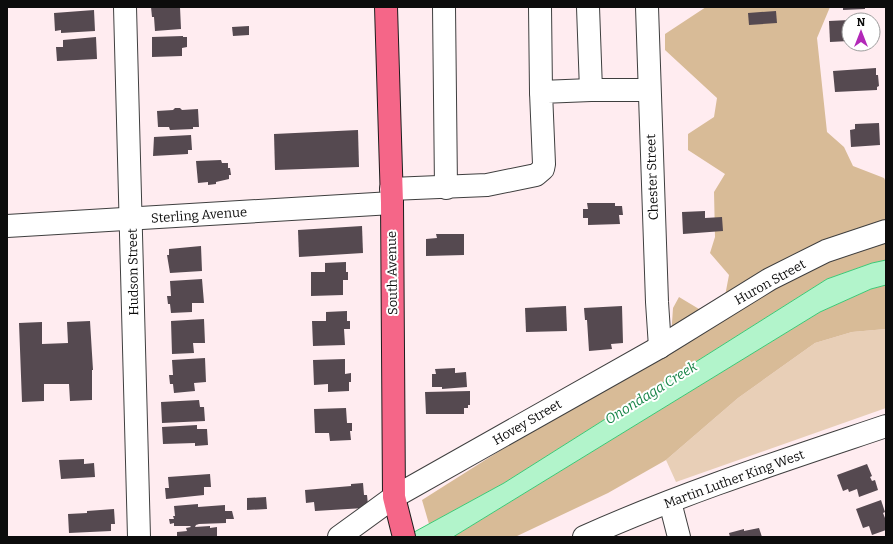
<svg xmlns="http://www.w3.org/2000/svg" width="893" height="544" viewBox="0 0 893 544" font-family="Bitter,serif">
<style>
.green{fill:#e8cfb7}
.forest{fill:#d8bb97}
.water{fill:#b2f4cb;stroke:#3bc975}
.building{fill:#554950}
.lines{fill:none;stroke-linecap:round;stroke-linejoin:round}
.minor-casing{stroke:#3f3f3f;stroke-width:24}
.major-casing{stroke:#1d1d1d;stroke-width:24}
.minor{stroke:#fff;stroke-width:22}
.major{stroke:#f56688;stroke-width:22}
.labels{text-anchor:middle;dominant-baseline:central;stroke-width:4;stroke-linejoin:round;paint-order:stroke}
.street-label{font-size:13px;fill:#0c0c0c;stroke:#fff}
.water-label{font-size:14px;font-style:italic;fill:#188548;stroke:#fff}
</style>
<rect width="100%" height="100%" fill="#ffecf0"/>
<polygon class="green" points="886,329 886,408 676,482 666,460 738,398 815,343 852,332"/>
<g class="forest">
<polygon points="706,7 830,7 817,38 827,132 844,147 853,166 884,178 886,182 886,260 872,263 827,279 504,483 429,524 422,500 501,450 670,353 673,308 679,297 699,309 725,296 729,275 710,253 715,237 714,192 725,174 688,150 688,134 714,117 717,98 665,50 665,34"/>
<polygon points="886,285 886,329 852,332 815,343 738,398 666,460 608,493 515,537 453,537 820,312 871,289"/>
</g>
<polygon class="water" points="886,260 886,285 871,289 820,312 453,537 405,537 504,483 827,279 872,263"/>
<g class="building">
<polygon points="151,7 180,7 181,29 155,31 154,17 152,17"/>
<polygon points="843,7 865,7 865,9 843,10"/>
<polygon points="94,10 95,31 61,33 61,30 55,31 54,13"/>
<polygon points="776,11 777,23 749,25 748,13"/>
<polygon points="849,20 849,41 830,42 829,21"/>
<polygon points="873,20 874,20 875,40 873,40"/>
<polygon points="249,26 249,35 233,36 232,27"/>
<polygon points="183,36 183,37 187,37 187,47 182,48 182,56 152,57 152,37"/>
<polygon points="96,37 97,59 57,61 56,47 63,47 63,40"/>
<polygon points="876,68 876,75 878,75 879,86 877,87 877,90 835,92 833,71"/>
<polygon points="175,108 180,108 182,110 198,109 199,127 193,127 193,129 170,130 169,127 158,127 157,111 173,110"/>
<polygon points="879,123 880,145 851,147 850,130 855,129 855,124"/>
<polygon points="358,130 359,167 275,170 274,134"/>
<polygon points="191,135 192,150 188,150 188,154 153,156 154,137"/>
<polygon points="221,160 222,163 228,163 228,168 230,168 231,175 229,175 229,179 216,182 216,184 208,185 208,182 198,183 196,161"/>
<polygon points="587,203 615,203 615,206 622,206 623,215 619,215 620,224 588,225 588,218 583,218 583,209 588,209"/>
<polygon points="705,211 705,218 722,217 723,231 683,234 682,212"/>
<polygon points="362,226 363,253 299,257 298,230"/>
<polygon points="436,234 464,234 464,255 426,256 426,239 437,238"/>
<polygon points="201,246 202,271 170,273 167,255 169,255 169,249"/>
<polygon points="346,262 346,272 348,272 348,280 343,280 343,295 311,296 311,272 325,272 325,263"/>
<polygon points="202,279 204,303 192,303 192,312 171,313 170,304 168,304 167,296 171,296 170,281"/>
<polygon points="566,306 567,331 526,332 525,308"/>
<polygon points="622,306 623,343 611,344 612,349 589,351 587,320 585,320 584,308"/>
<polygon points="347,311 347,321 350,321 350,329 344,329 345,345 313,346 312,321 326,321 326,312"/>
<polygon points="204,319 205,343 193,343 194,353 172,354 171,321"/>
<polygon points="90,321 93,370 92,370 92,400 70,401 69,384 44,384 44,401 22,402 19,323 42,322 42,344 68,343 67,322"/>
<polygon points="205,358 206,382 194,383 195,391 174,393 173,384 170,384 169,375 173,375 172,360"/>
<polygon points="345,359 345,374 351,373 351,382 349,382 349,391 328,392 328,384 314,385 313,360"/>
<polygon points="455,368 455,373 466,372 467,387 442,389 442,387 432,387 432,374 436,374 435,369"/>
<polygon points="470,391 470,405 468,405 468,408 464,408 464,414 426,414 425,392"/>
<polygon points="199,400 200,407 204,407 205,421 162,423 161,402"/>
<polygon points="346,408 347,423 352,423 352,431 350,431 351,440 330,441 329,433 315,433 314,409"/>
<polygon points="197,425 197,429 207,429 208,445 195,446 195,443 163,444 162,427"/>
<polygon points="84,459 84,464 94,463 95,477 61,479 59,460"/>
<polygon points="867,464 872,476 870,477 872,481 875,480 878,490 859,497 857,489 849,492 848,489 843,491 837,475"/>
<polygon points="210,474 211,487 204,487 204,495 166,499 165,488 169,488 168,477"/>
<polygon points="363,483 364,495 367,495 368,505 364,508 315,511 314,502 306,503 305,490 351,486 351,484"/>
<polygon points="266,497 267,509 247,510 247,498"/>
<polygon points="881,500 885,512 883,513 885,518 886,518 886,530 872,535 869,526 863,528 856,509"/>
<polygon points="198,504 198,507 225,505 225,511 232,511 234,519 226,519 226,523 199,524 196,525 195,527 210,526 210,528 217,527 217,537 177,537 177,532 187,531 186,528 191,527 190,526 174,526 174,523 170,524 169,519 174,519 173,516 175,516 174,506"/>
<polygon points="114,509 115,524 111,524 111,531 69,533 68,514 87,513 87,511"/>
<polygon points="759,528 762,537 730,537 729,533 744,529 744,531"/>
</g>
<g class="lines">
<g class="minor-casing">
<g id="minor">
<polyline points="125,7 139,537"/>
<polyline points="444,7 446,188"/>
<polyline points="540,7 541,92"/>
<polyline points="588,7 591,90 649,90"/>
<polyline points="647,7 657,302 660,347"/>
<polyline points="391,189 487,185 536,175 543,169 544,164 541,92 591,90"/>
<polyline points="7,226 392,203"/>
<polyline points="670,502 679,537"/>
<polyline points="339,537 394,497 660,347 770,279 826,251 886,231"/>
<path d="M 584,537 C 682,493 785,460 886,426"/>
</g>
</g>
<g class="major-casing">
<polyline id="major" points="386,7 392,203 394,497 404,537"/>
</g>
<use href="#minor" class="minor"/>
<use href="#major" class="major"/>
</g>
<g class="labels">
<g class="street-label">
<text transform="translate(652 177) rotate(-92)">Chester Street</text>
<text transform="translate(199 215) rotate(-4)">Sterling Avenue</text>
<text transform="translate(133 272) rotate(-91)">Hudson Street</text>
<text transform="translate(392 273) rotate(-91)">South Avenue</text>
<text transform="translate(770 282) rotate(-29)">Huron Street</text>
<text transform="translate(527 422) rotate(-30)">Hovey Street</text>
<text transform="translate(734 479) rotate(-20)">Martin Luther King West</text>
</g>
<g class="water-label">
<text transform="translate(651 393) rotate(-32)">Onondaga Creek</text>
</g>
</g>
<rect width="893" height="544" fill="none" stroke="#0c0c0c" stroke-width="16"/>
<g transform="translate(861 32)"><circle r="19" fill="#ffffff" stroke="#9e9e9e"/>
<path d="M0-3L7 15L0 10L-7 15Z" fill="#b228b8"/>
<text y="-6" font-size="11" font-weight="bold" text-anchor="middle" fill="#0c0c0c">N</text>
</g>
</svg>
